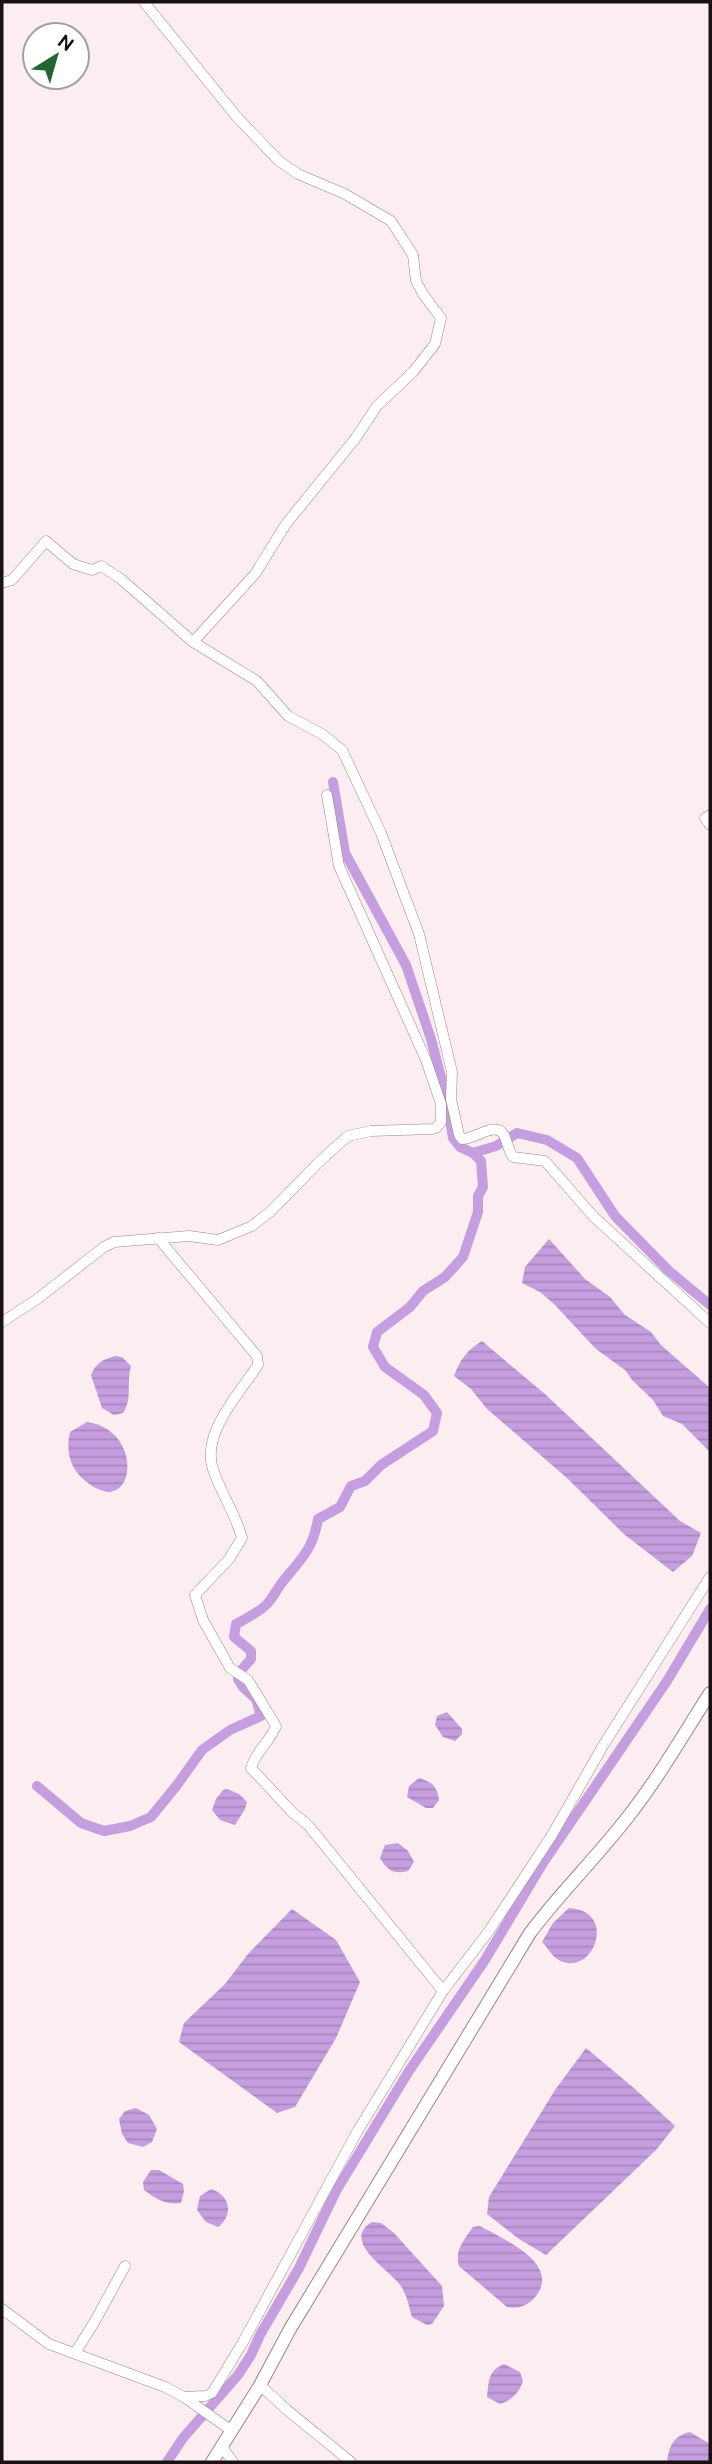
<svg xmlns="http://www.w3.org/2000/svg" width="712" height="2464" viewBox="0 0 712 2464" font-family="Ubuntu,sans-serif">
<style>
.water{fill:url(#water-rules)}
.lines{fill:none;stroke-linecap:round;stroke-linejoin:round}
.canal{stroke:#c49ede;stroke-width:10}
.minor-casing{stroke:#9b868a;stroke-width:11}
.tertiary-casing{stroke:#9b868a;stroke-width:14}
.minor{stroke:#fff;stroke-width:10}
.tertiary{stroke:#fff;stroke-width:12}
</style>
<defs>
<pattern id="water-rules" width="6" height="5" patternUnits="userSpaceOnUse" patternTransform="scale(1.75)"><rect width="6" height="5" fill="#c49ede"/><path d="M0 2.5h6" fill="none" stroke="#a887bd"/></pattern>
</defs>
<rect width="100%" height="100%" fill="#fceef0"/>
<g class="water">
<polygon points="549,1239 585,1279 610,1297 625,1315 651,1332 661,1345 710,1388 710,1452 682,1424 663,1416 653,1400 633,1381 625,1370 596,1349 554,1304 540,1292 522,1283 525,1267"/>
<path d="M 482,1341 L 546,1395 L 680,1521 L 701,1533 L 692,1556 L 673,1572 L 625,1535 L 567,1478 L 487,1409 L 471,1389 L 454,1376 C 460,1360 467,1350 482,1341 Z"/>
<path d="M 115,1356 L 122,1357 L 131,1366 C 126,1383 133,1398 123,1413 L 114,1415 L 102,1408 L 91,1375 C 96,1363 102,1360 115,1356 Z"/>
<path d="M 87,1422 C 148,1430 135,1528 81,1477 C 69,1465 66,1449 70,1432 Z"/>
<polygon points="447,1712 462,1729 462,1734 455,1741 443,1737 435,1725 437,1716"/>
<path d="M 419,1778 C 432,1782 437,1786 439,1800 L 433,1808 L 426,1808 L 407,1797 L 409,1786 Z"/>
<polygon points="227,1789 239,1794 247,1802 245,1809 235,1825 220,1820 212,1810 216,1799 223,1790"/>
<path d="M 398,1843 L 408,1851 L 414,1862 L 408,1871 C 394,1875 387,1870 380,1858 L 385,1845 Z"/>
<path d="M 569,1908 C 620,1911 592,1981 557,1959 C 552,1956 547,1947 542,1942 L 553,1923 Z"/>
<polygon points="292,1909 336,1940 360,1982 336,2038 295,2107 277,2113 179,2042 184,2023 225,1984 248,1954"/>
<polygon points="586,2048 635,2089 675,2126 656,2150 546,2255 519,2239 487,2214 489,2197 555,2090"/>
<polygon points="136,2108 149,2115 157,2129 152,2142 143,2147 128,2143 122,2134 119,2119 125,2111"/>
<path d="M 151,2170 L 159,2170 L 183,2184 L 184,2191 L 181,2203 C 166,2205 156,2199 144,2190 L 143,2182 Z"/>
<path d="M 211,2189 C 230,2195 234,2215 218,2227 L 206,2222 L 197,2210 L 200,2196 Z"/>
<path d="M 372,2222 L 381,2223 L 394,2233 L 442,2286 L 444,2306 L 432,2324 L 427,2325 L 412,2317 C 409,2307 407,2295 401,2286 C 389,2269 340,2241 372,2222 Z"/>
<path d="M 480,2226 C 503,2239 561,2263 536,2296 C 528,2306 519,2309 507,2307 L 459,2266 C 454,2250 465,2239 473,2227 Z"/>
<path d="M 504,2364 L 520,2372 L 523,2381 C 519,2393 512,2400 500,2404 L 487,2397 C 489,2380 488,2371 504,2364 Z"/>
<path d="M 690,2432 L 710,2444 L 710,2462 L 667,2462 C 669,2445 674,2436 690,2432 Z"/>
</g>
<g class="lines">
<g class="canal">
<polyline points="473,1153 496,1146 517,1133 547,1140 577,1158 615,1216 669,1271 710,1305"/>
<path d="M 238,1674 L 251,1659 L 251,1651 L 234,1637 L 236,1624 C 247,1618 260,1612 268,1603 C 274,1596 278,1587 284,1580 C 302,1558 313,1549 318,1519 L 340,1507 L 351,1486 L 365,1481 L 381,1465 L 433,1431 L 437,1413 L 424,1395 L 385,1367 L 373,1347 L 377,1332 L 410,1307 L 423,1291 L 445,1277 L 463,1257 L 478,1212 L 478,1196 L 483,1187 L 481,1161 L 473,1153 L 460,1147 L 453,1138 L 446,1097 L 431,1039 L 406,965 L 345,853 L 333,782"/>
<polyline points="37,1786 81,1823 104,1831 130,1826 151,1817 177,1785 202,1750 230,1730 261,1716 256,1699 243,1687 238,1679"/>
<polyline points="167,2462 183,2438 238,2375 251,2355 260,2335 299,2268 336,2191 409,2071 485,1960 543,1863 667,1681 710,1609"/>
</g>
<g class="minor-casing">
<g id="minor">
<polyline points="144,2 236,116 279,161 298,174 345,194 391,221 413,255 416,281 423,294 441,318 435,344 413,372 377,406 355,439 286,524 255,574 193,642"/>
<path d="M 2,583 L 12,580 L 46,541 L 73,564 L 92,570 L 101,566 L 121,579 L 193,642 L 257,681 L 288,716 L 322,734 L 342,750 L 381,833 L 419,934 L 452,1072 L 451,1099 L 459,1135 L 462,1139 C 474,1140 496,1120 504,1135 C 508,1143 508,1150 513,1157 L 545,1161 L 593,1216 L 710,1323"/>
<polyline points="710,815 705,818 710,825"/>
<path d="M 158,1238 L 257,1356 L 258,1365 C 239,1394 199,1435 214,1472 C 222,1495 236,1515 242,1538 L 229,1559 L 195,1595 L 203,1620 L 230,1668 L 248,1680 L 276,1726 C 270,1742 255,1752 251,1768 L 293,1813 L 308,1825 L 443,1991"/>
<polyline points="2,1322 36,1300 104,1247 114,1242 189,1236 218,1240 252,1226 271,1211 321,1160 348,1136 371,1131 432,1129 436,1128 441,1122 441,1104 426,1060 339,866 327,795"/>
<polyline points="2,2309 49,2344 165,2387 184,2397 232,2431"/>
<polyline points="75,2353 95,2321 125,2266"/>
<polyline points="260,2385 286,2409 351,2462"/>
<polyline points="184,2397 205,2396 212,2393 243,2342 357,2132 443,1991 489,1931 552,1835 604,1744 710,1577"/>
<polyline points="222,2447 233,2462"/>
</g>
</g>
<g class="tertiary-casing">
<path id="tertiary" d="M 212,2462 L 259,2387 L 290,2329 L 530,1933 C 560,1893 596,1858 627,1818 C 658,1779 683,1735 710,1693"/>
</g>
<use href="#minor" class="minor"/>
<use href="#tertiary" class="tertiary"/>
</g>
<rect width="712" height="2464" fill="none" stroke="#181012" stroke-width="7"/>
<g transform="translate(56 56) rotate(37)"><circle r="33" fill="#ffffff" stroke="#a39fa0" stroke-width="2"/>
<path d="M0-5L12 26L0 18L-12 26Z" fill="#226732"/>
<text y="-10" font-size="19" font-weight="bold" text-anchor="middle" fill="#181012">N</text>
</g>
</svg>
